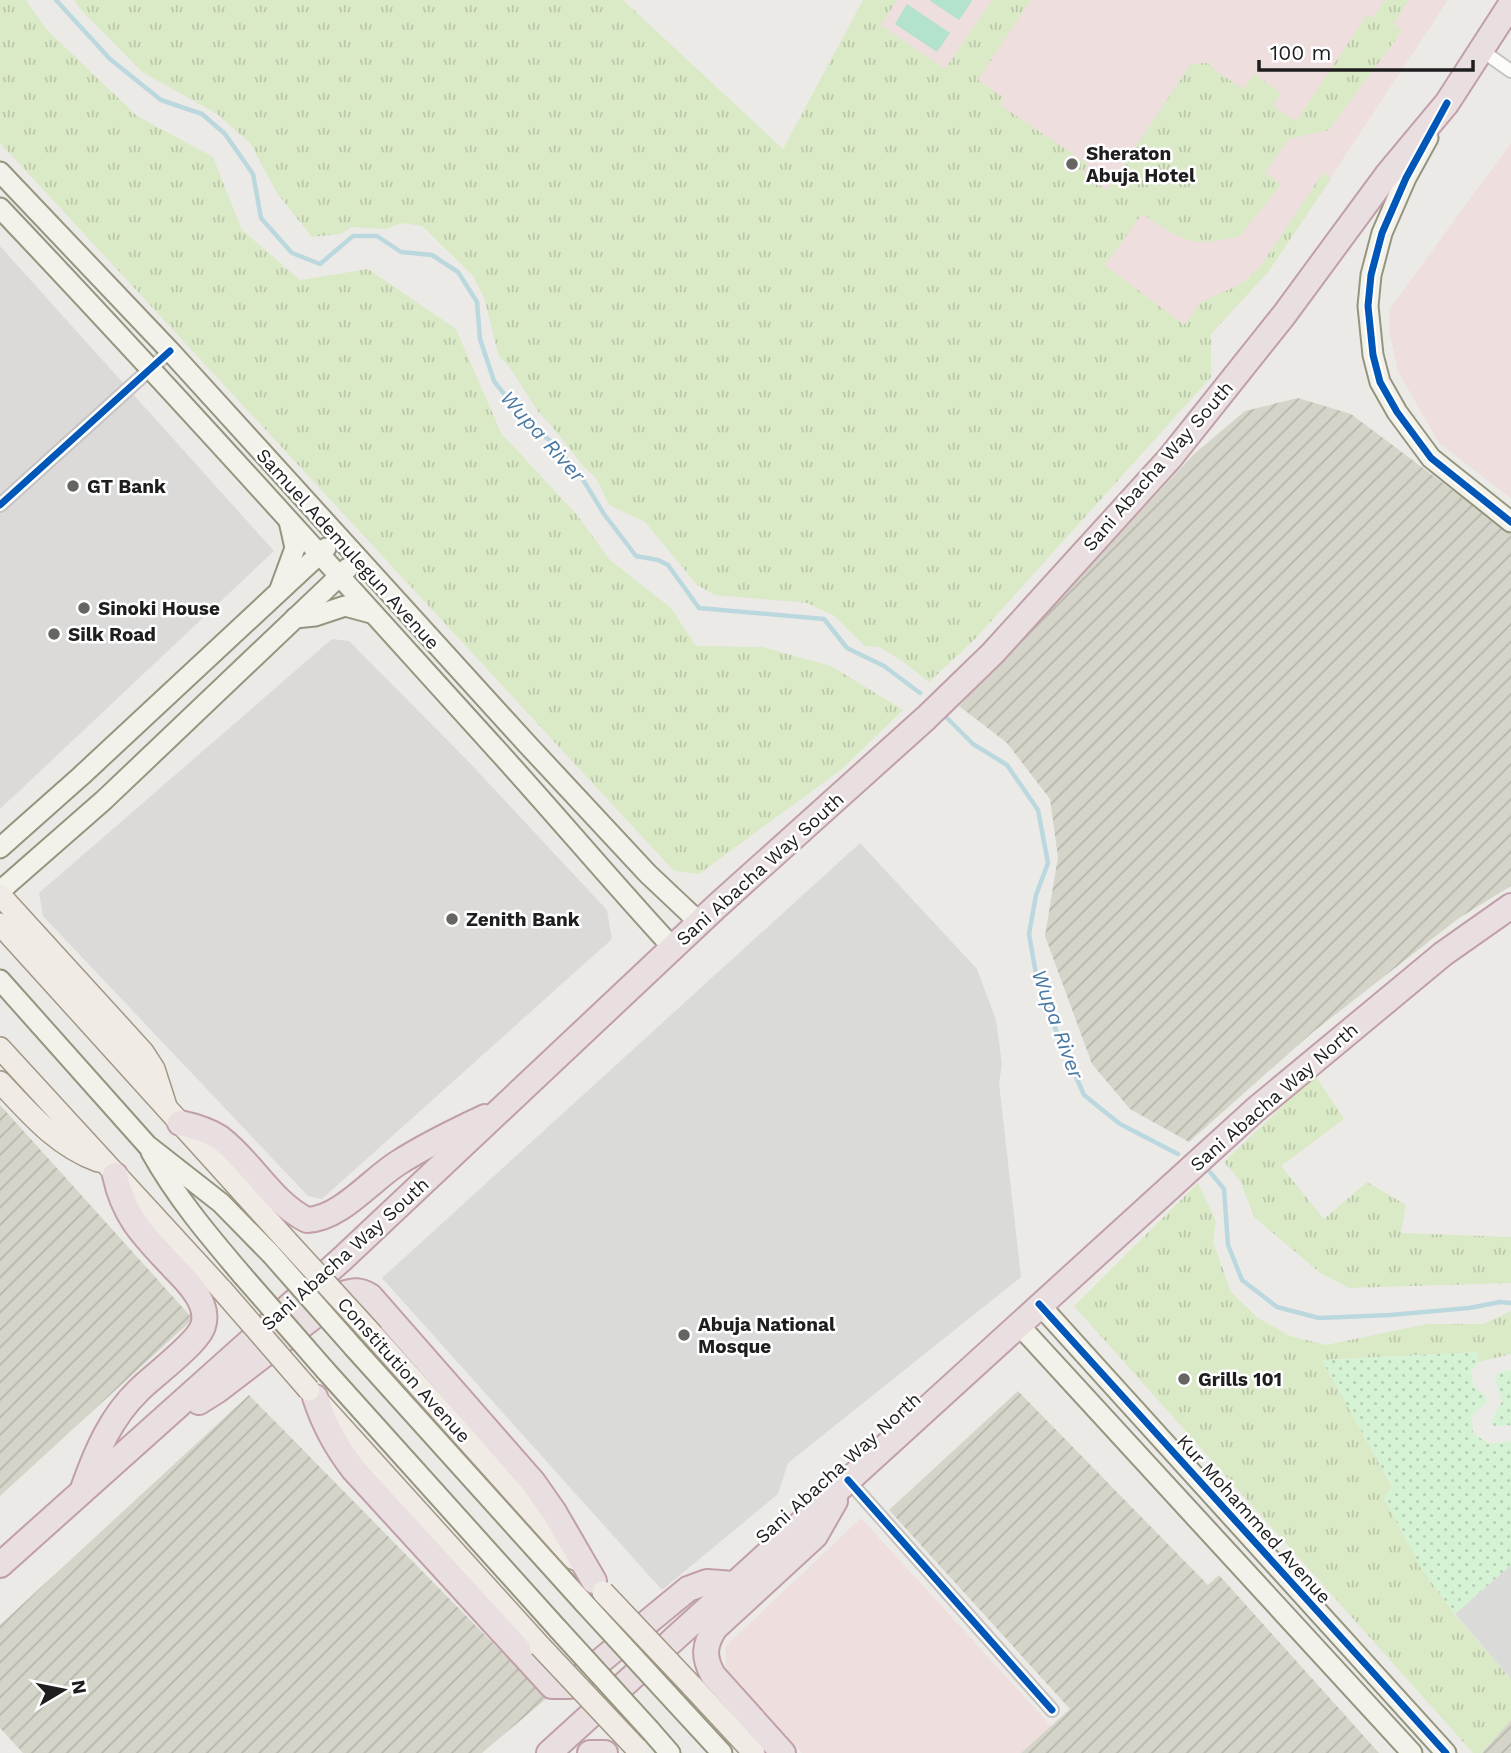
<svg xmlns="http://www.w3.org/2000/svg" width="1511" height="1753" viewBox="0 0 1511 1753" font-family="'Work Sans',sans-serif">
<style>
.residential{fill:#dbdad8}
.commercial{fill:#eededd}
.religious{fill:#dadad8}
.construction{fill:url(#construction-furrows)}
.grass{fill:url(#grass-tufts)}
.park{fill:url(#park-dots)}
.pitch{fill:#b3e2cd}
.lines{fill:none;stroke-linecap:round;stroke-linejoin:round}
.stream{stroke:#bbd8df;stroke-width:4.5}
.street-casing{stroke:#c5c4c3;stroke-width:16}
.secondary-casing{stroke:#95957f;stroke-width:23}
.primary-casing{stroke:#a29784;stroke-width:24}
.highway-casing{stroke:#c19fa9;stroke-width:28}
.street{stroke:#fcfcfb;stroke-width:12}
.secondary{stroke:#f3f2ea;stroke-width:19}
.primary{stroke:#f0ebe5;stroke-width:21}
.highway{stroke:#e9dfe0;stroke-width:24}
.secondary-bridge-casing{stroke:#95957f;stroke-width:23;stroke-linecap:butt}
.primary-bridge-casing{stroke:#a29784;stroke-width:24;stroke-linecap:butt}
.secondary-bridge{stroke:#f3f2ea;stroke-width:19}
.primary-bridge{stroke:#f0ebe5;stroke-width:21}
.cycleway-casing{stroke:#fff;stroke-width:11}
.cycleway{stroke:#0057b8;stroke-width:7}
.poi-dot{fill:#666564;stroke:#fff;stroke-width:2.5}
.labels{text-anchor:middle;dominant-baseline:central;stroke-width:5;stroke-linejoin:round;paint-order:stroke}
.poi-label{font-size:19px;font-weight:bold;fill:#1e1e1e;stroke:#fff;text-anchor:start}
.street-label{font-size:19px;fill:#1e1e1e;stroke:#fff}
.water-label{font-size:21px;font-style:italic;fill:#4a7aa3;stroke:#fff}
</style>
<defs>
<pattern id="construction-furrows" width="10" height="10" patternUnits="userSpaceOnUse" patternTransform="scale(1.75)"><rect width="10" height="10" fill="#d5d4c9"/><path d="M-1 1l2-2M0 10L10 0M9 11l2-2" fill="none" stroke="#b6b6ac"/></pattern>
<pattern id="grass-tufts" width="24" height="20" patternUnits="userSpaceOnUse" patternTransform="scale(1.75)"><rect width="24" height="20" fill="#dae9c6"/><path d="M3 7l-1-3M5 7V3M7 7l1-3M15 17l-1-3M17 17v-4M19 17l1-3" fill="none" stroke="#bbc7aa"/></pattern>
<pattern id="park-dots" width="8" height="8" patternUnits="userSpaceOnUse" patternTransform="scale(1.75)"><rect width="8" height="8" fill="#d5f2d4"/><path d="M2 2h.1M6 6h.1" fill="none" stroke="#b6cfb6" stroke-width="1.8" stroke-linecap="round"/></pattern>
</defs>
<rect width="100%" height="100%" fill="#eceae7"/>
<g class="residential">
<polygon points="0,246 274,551 0,809"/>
<polygon points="332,639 349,641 467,760 607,910 612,939 322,1199 308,1196 43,916 39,893"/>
</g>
<g class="commercial">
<polygon points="863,0 1448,0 1268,272 1211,334 1030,325"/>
<polygon points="1511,143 1511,498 1439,443 1398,371 1389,331 1389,310"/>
<polygon points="861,1518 1051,1726 1021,1753 802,1753 726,1668 726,1646"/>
</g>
<g class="religious">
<polygon points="860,843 977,969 996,1020 1002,1064 999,1083 1021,1277 788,1463 778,1494 662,1590 382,1278"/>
<polygon points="1511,1565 1511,1679 1455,1614"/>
</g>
<g class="construction">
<polygon points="1298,398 1351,414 1511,534 1511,886 1459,918 1313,1032 1189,1142 1130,1109 1092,1064 1045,936 1058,857 1050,799 1007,743 959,706 1194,454 1245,411"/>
<polygon points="0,1105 193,1319 0,1496"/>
<polygon points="1018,1391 1208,1585 1219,1575 1379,1753 1021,1753 1070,1709 889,1510"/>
<polygon points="249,1395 547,1698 482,1753 23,1753 0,1728 0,1625"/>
<polygon points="1511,1720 1511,1753 1482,1753"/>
</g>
<g class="grass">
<polygon points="0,0 26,0 47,30 137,116 213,157 242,230 300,280 368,269 456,329 501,433 577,515 610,560 671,608 696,646 762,647 831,666 903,710 842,769 699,874 674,871 0,143"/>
<path d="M 74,0 L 623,0 L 783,149 L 863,0 L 897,0 L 881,25 L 945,69 L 992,0 L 1031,0 L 978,80 L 1004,98 L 1000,105 L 1088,164 L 1083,174 L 1107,190 L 1191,64 L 1208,63 L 1219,73 L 1243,89 L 1254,74 L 1281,93 L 1273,106 L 1296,121 L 1367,15 L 1373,18 L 1385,0 L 1409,0 L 1394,24 L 1402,31 L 1329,130 L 1289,139 L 1265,172 L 1281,185 L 1240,236 C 1191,249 1182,240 1142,214 L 1105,265 L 1184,325 L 1201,302 L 1243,283 L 1262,264 L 1323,173 L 1331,179 L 1268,272 L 1211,334 L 1211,377 L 976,638 L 929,682 L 901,660 L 879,647 L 865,646 L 833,615 L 807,603 L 715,595 L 697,585 L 645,522 L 609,505 L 596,478 L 583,466 L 551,425 L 539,413 L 508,365 L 499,357 L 484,297 L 473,276 L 422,226 L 402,223 L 387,229 L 351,227 L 341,234 L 312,237 L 277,193 L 250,143 L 217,114 L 142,72 L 81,10 Z"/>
<polygon points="1315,1075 1344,1119 1281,1166 1324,1219 1367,1182 1406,1205 1401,1233 1511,1237 1511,1283 1349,1288 1319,1272 1254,1217 1240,1181 1224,1162"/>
<polygon points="1198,1183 1216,1221 1213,1242 1231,1292 1258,1318 1290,1336 1326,1345 1427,1324 1483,1324 1511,1311 1511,1354 1479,1362 1477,1352 1322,1360 1392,1487 1384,1498 1421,1568 1455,1615 1511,1679 1511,1720 1482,1753 1473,1753 1074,1306"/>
</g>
<g class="park">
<polygon points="1477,1352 1479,1362 1471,1371 1474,1388 1485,1394 1487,1401 1472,1417 1473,1433 1489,1444 1511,1441 1511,1565 1455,1614 1421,1568 1384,1498 1392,1487 1322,1360"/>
<polygon points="1511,1370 1511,1425 1494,1426 1491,1422 1502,1401 1496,1383 1497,1373"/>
</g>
<g class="pitch">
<polygon points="929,0 971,0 972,1 959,20"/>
<polygon points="907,4 950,33 937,52 895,24"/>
</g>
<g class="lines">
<g class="stream">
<polyline points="56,0 110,59 161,100 202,114 225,134 253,174 261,218 292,253 320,264 353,236 377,236 401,252 432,255 458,272 477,302 480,339 494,381 525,421 553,443 582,478 604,514 636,556 658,560 668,565 699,608 824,619 847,648 884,666 920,693"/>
<polyline points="946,717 973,744 1007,765 1038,810 1048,863 1036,895 1029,934 1036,974 1057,1033 1084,1095 1120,1124 1178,1154"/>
<polyline points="1210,1172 1224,1189 1228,1245 1242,1280 1277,1307 1319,1318 1390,1315 1469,1308 1500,1302 1511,1303"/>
</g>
<g class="street-casing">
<g id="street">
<polyline points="1481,50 1511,71"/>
<polyline points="0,505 170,351"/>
<polyline points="848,1480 1052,1710"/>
</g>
</g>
<g class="secondary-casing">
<g id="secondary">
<polyline points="1428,138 1406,178 1382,233 1371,275 1368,306 1373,355 1380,382 1397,412 1431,458 1511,522"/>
<polyline points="0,172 170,351 527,744 648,874 700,923"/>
<path d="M 0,208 C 169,386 332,568 497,750 C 556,815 613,883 673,948"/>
<polyline points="280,589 295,548 289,521"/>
<polyline points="295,618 315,616 345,606 371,613"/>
<polyline points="0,848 81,776 326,548"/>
<polyline points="0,891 104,800 348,568"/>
<polyline points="0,980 147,1145 221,1203 271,1254"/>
<path d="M 151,1152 C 176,1197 209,1236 243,1276"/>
<polyline points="1039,1304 1446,1753"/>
<polyline points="1018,1324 1412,1753"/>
<polyline points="354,1348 584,1603"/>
<polyline points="326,1371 558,1629"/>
<polyline points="675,1702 722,1753"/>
<polyline points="650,1730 670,1753"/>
</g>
</g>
<g class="primary-casing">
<g id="primary">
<polyline points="0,895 143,1052 154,1069 165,1103"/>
<polyline points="0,924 287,1241"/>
<polyline points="0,1048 222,1290"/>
<path d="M 0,1082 C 30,1114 57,1146 98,1161"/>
<polyline points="373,1335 574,1559"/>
<polyline points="319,1402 540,1646"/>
<polyline points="691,1685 754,1753"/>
</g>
</g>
<g class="highway-casing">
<g id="highway">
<path d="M 180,1123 C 194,1126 208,1130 220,1138 C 252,1162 271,1202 307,1220 C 340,1219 371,1180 398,1163 C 426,1145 455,1131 485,1117"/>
<path d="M 315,1397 C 324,1425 336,1447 354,1470 L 552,1686 L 570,1686 L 688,1589 L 707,1582 L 734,1584"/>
<path d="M 199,1402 L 218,1390 L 343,1294 C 354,1290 360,1290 370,1296 L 533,1482 L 554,1512 L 594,1581"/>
<path d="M 84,1486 C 97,1450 111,1417 139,1390 C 153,1376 198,1343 203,1326 C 207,1314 202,1302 195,1292 C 189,1283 181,1275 174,1268 C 145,1237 124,1218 115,1175"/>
<polyline points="0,1565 342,1259 717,906 926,718 993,653 1170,458 1284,315 1387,175 1447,103 1511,4"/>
<polyline points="549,1753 1255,1110 1443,954 1511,906"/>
<polyline points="590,1753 605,1753"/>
<path d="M 783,1753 L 713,1675 C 703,1657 704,1645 715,1628 L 815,1536 L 835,1501"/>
</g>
</g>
<use href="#street" class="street"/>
<use href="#secondary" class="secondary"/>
<use href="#primary" class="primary"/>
<use href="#highway" class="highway"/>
<g class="secondary-bridge-casing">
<g id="secondary-bridge">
<polyline points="271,1254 354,1348"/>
<polyline points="243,1276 326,1371"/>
<polyline points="584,1603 675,1702"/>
<polyline points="558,1629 650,1730"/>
</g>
</g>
<g class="primary-bridge-casing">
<g id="primary-bridge">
<polyline points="287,1241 373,1335"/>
<polyline points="222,1290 309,1390"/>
<polyline points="603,1592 691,1685"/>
<polyline points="540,1646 636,1748"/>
</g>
</g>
<use href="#secondary-bridge" class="secondary-bridge"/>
<use href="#primary-bridge" class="primary-bridge"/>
<g class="cycleway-casing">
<g id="cycleway">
<polyline points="1447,103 1406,178 1382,233 1371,275 1368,306 1373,355 1380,382 1397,412 1431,458 1511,522"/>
<polyline points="0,505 170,351"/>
<polyline points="1039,1304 1446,1753"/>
<polyline points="848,1480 1052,1710"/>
</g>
</g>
<use href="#cycleway" class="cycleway"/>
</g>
<g class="poi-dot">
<circle cx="1072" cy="164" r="7"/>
<circle cx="73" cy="486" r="7"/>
<circle cx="84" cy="608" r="7"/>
<circle cx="54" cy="634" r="7"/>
<circle cx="452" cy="919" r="7"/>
<circle cx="684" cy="1335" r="7"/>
<circle cx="1184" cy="1379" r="7"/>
</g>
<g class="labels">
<g class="poi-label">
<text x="1086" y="153">Sheraton<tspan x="1086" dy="22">Abuja Hotel</tspan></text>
<text x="87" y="486">GT Bank</text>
<text x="98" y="608">Sinoki House</text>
<text x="68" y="634">Silk Road</text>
<text x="466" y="919">Zenith Bank</text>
<text x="698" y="1324">Abuja National<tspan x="698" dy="22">Mosque</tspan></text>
<text x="1198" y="1379">Grills 101</text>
</g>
<g class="street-label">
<text transform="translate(1158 466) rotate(-49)">Sani Abacha Way South</text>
<text transform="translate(348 549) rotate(48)">Samuel Ademulegun Avenue</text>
<text transform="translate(760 869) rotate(-42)">Sani Abacha Way South</text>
<text transform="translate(1274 1097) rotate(-41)">Sani Abacha Way North</text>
<text transform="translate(345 1254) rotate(-42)">Sani Abacha Way South</text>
<text transform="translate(404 1370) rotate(48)">Constitution Avenue</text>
<text transform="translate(838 1468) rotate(-42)">Sani Abacha Way North</text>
<text transform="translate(1254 1519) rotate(48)">Kur Mohammed Avenue</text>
</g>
<g class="water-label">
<text transform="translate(543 436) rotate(48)">Wupa River</text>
<text transform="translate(1058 1024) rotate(70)">Wupa River</text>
</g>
</g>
<g transform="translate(63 1690) rotate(80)" stroke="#ffffff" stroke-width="5" paint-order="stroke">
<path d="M0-5L12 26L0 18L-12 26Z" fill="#1e1e1e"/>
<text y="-10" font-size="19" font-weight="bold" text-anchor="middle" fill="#1e1e1e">N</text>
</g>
<path d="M1259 60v10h214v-10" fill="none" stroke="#1e1e1e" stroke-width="3.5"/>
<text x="1270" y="60" font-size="21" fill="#1e1e1e" stroke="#ffffff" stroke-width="5" paint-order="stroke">100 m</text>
</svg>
